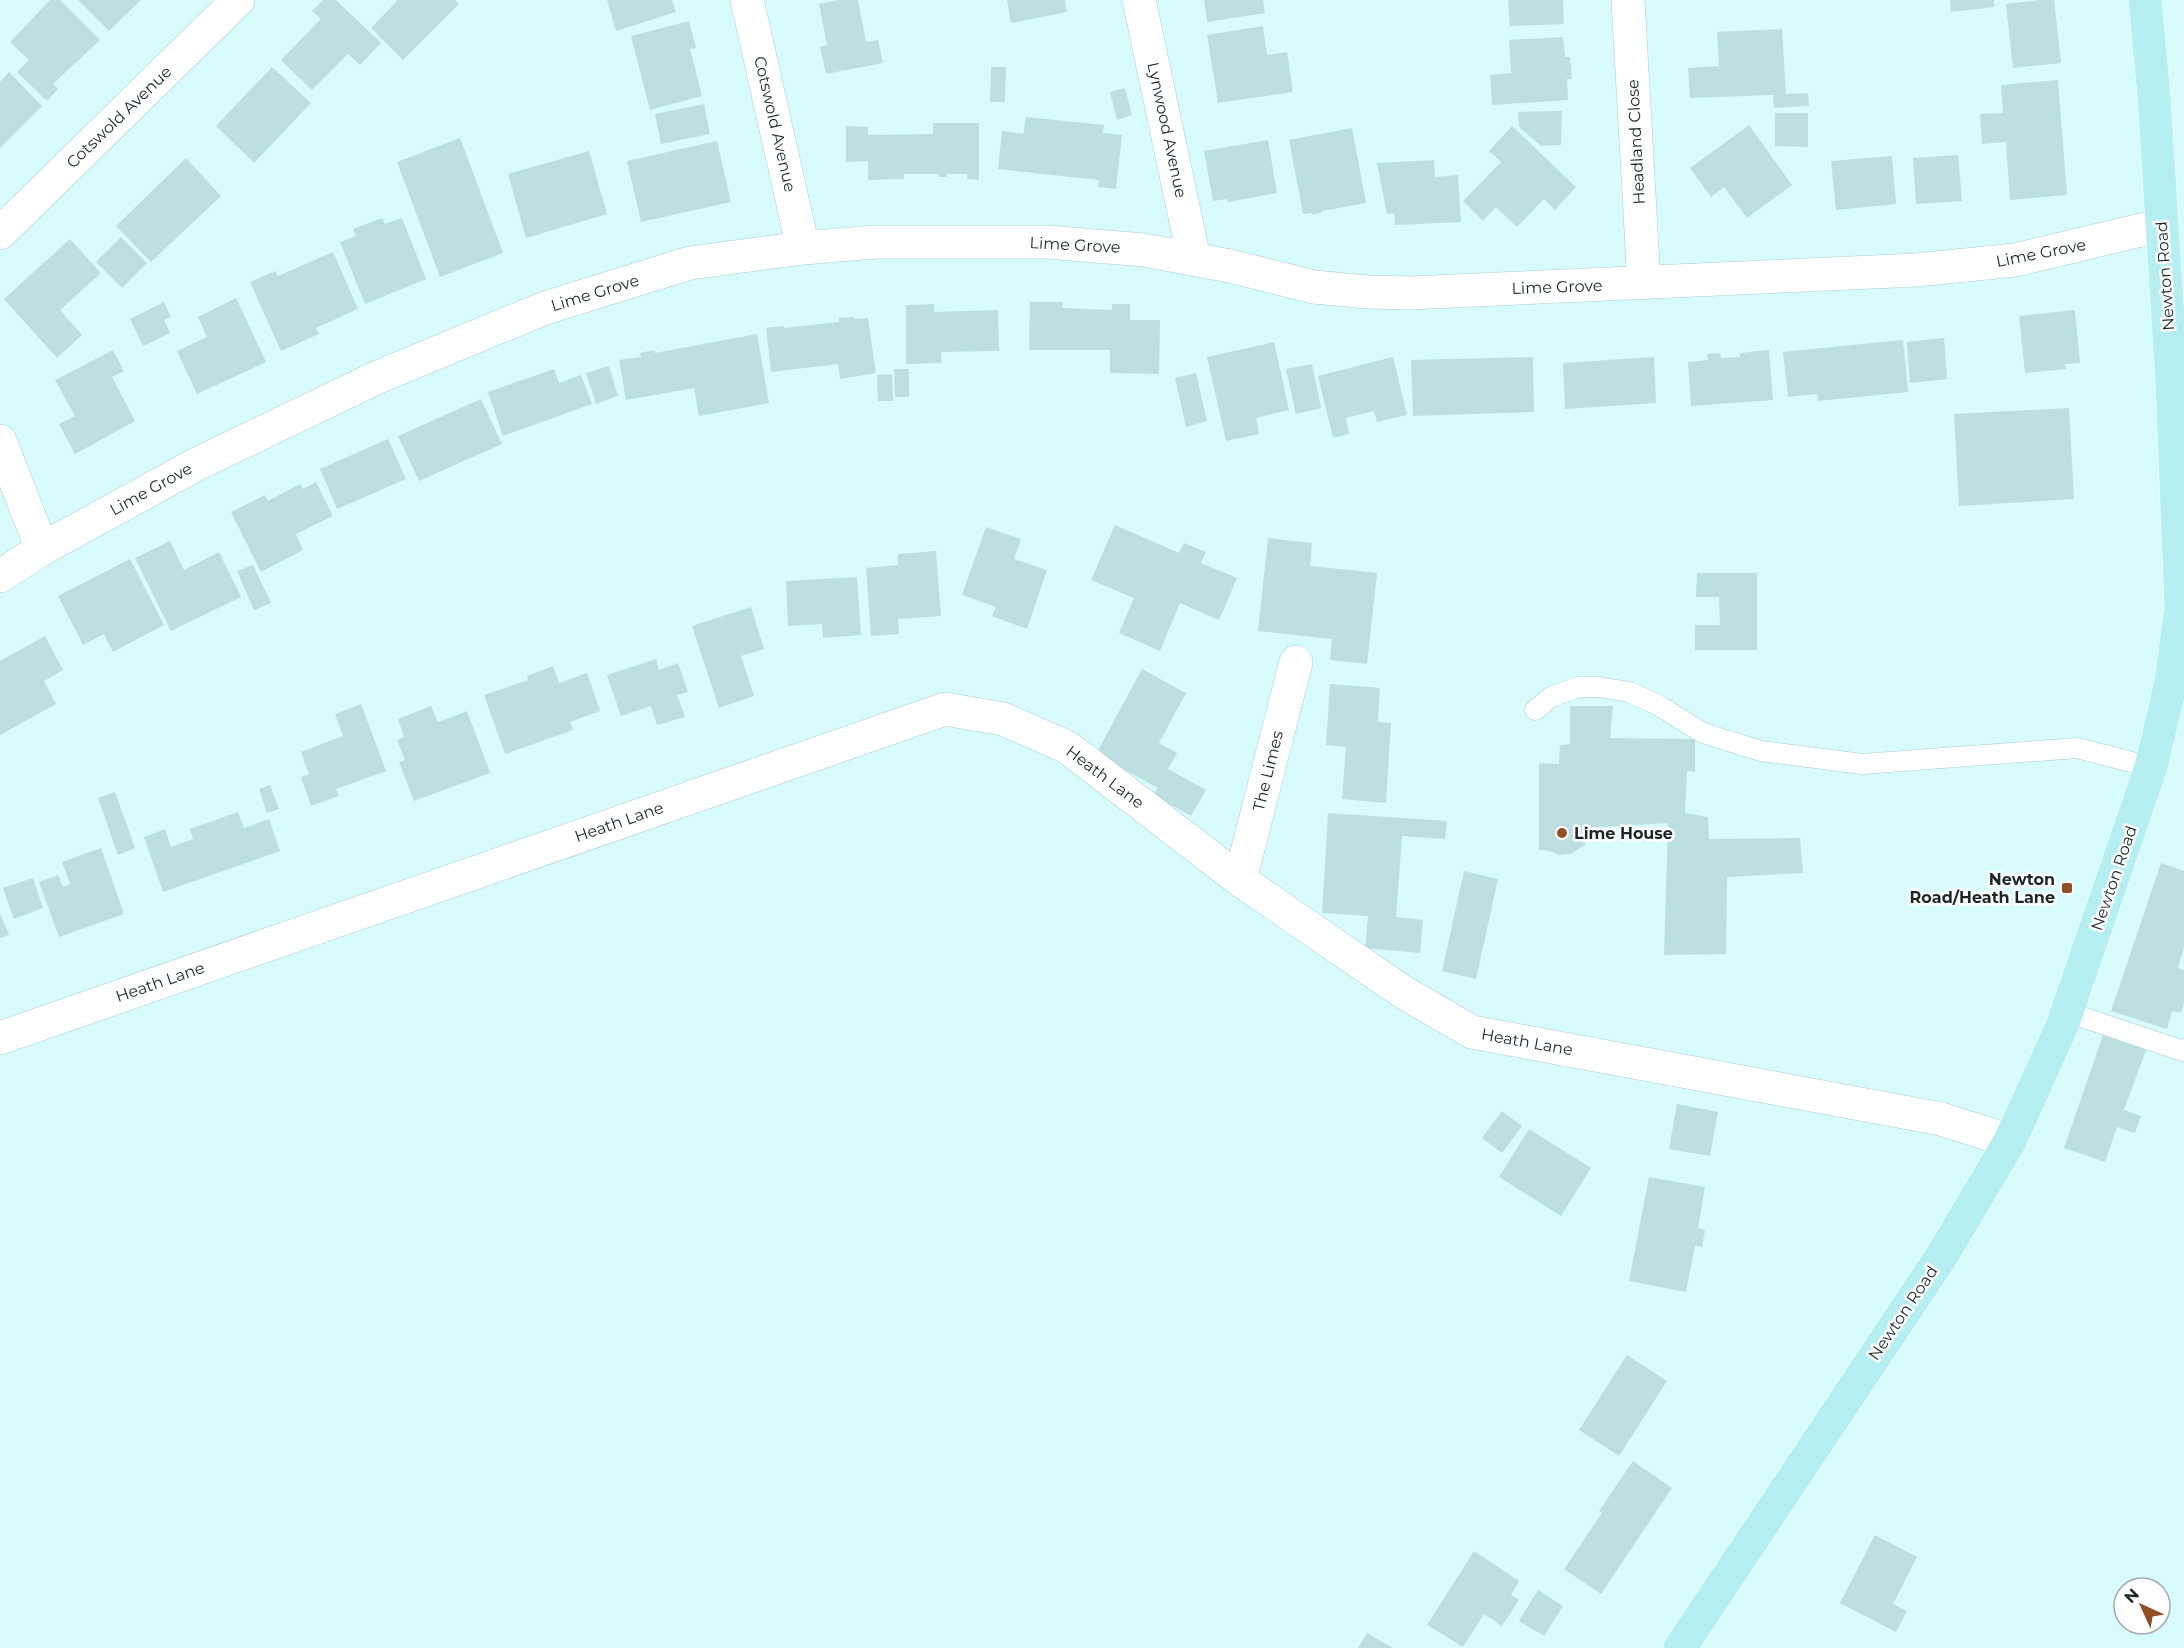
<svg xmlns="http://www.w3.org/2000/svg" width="2184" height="1648" viewBox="0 0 2184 1648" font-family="Montserrat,sans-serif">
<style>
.building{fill:#bce0e1}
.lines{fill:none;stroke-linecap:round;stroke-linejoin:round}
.service-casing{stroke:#aacdce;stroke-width:21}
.minor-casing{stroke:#aacdce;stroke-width:34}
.tertiary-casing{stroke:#aacdce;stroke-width:34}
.primary-casing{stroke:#fff;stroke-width:34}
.service{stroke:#fff;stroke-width:20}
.minor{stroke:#fff;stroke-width:33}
.tertiary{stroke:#fff;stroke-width:33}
.primary{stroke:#b6eff1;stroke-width:33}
.poi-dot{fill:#944e24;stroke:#fff;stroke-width:2}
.labels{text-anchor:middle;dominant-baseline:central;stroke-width:5;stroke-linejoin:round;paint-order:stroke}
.street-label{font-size:16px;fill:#1a2828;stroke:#fff}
.poi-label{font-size:16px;font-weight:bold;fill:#1a2828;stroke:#fff;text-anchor:start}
</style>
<rect width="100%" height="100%" fill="#d8fcfd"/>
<g class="building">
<polygon points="50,0 60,0 100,40 53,84 58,89 47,101 17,72 29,60 10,42"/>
<polygon points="78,0 141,0 109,31"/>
<polygon points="323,0 336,0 381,43 360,65 348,54 312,90 281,60 321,19 312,11"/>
<polygon points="396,0 455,0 459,4 403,60 371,28 397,1"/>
<polygon points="607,0 672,0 676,12 616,31"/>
<polygon points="838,0 858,0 866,42 878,40 883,63 826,74 820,47 827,45 819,4"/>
<polygon points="1007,0 1065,0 1067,12 1011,23"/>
<polygon points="1204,0 1263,0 1265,13 1207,22"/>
<polygon points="1508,0 1563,0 1564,24 1510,26"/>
<polygon points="1950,0 1994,0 1994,7 1951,12"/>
<polygon points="2040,0 2054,0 2061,63 2013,68 2006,4"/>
<polygon points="689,21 696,48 690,49 702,96 650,110 631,36"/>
<polygon points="1263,26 1267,55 1287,52 1293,92 1218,103 1207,35"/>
<polygon points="1782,29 1786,94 1808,93 1809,106 1774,108 1773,95 1690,98 1688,68 1719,66 1717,32"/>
<polygon points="1563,37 1565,57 1570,57 1572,79 1567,79 1568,100 1492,105 1490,75 1511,73 1509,40"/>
<polygon points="272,67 311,103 254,163 216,126"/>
<polygon points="991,67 1006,67 1005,102 990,102"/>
<polygon points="9,72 42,106 0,148 0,82"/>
<polygon points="2058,80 2067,195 2010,200 2006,142 1982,144 1980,114 2003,113 2001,85"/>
<polygon points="1125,88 1132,115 1117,120 1110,92"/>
<polygon points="704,104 710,134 661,144 655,114"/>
<polygon points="1562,111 1561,145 1541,146 1519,127 1518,112"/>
<polygon points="1775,113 1808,113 1808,147 1775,146"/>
<polygon points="1026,117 1104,125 1103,133 1122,135 1116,189 1098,187 1099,180 998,169 1002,131 1023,134"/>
<polygon points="933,123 979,123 979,180 967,179 967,174 947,174 947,177 939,177 939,174 904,174 904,179 868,180 868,161 846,162 846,126 868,127 868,135 933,134"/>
<polygon points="1749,125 1792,185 1747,218 1724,187 1711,197 1690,168"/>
<polygon points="1512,126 1576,187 1555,210 1544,199 1517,227 1496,207 1483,221 1463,201 1501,162 1489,151"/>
<polygon points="1352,128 1366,203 1322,211 1321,213 1312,215 1312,213 1303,214 1289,140"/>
<polygon points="460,138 503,253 440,277 397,162"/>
<polygon points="1268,140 1277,193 1228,202 1227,199 1213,201 1204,151"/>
<polygon points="717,141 731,202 641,222 627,161"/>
<polygon points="589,151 607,214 526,238 508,174"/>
<polygon points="1958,155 1962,201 1916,204 1913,158"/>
<polygon points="1892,156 1896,204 1836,210 1831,161"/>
<polygon points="186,158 221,196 151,262 116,226"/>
<polygon points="1434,160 1435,177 1458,175 1461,222 1395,225 1394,213 1387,214 1377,163"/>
<polygon points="382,218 385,224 402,218 426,279 365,304 340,242 356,236 353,229"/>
<polygon points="121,237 147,263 122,288 96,262"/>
<polygon points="70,239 101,273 60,310 82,335 57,358 4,299"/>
<polygon points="333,252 358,309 316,328 319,334 281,351 250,282 275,271 278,276"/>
<polygon points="236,298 266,362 197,394 177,351 207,337 198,317"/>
<polygon points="164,302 171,317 164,320 170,333 143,346 130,319"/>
<polygon points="1030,302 1063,302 1062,308 1112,310 1112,304 1130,304 1130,320 1160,320 1159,374 1110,373 1110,350 1029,350"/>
<polygon points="934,304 934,312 998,310 999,351 941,352 942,363 906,364 906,305"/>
<polygon points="2075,310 2080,363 2065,364 2066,369 2025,373 2019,316"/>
<polygon points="854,317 854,319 868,318 876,373 840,379 838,364 771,372 766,328 784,326 784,328 839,322 839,318"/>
<polygon points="757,334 769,403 699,416 694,388 626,400 619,360 641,357 640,353 654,350 655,353"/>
<polygon points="1944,338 1947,379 1910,383 1907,342"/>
<polygon points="1903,340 1908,392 1818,401 1817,394 1788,397 1783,352"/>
<polygon points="1274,342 1289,410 1256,418 1259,434 1226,441 1207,357"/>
<polygon points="113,350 124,371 112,377 135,421 75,454 59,424 75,416 55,380"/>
<polygon points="1769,350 1773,400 1691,406 1688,362 1708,360 1707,354 1720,353 1721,358 1740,357 1740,353"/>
<polygon points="1393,357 1407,415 1377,422 1374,411 1346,418 1349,434 1333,438 1318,376"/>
<polygon points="1533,357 1534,412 1413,416 1411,360"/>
<polygon points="1654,357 1656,403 1565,409 1563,363"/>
<polygon points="1312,364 1321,408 1296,414 1286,369"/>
<polygon points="609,366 618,396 596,404 586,373"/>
<polygon points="554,369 559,383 581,375 592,404 503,436 488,392"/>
<polygon points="894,369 909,369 909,397 895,397"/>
<polygon points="1196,373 1207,421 1186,427 1175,378"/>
<polygon points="892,374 893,401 878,401 877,375"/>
<polygon points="481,399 502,444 419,481 398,436"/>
<polygon points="2069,408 2074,499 1959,506 1954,414"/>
<polygon points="388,439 406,479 337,509 320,469"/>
<polygon points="316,482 333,516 296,534 303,550 261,572 231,512 265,495 268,501 300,484 303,489"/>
<polygon points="1115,525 1179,553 1184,543 1206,552 1201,563 1237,578 1219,620 1180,603 1160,651 1119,633 1134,598 1091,580"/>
<polygon points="986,527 1021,539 1014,559 1047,570 1027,629 992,616 996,607 962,595"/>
<polygon points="1268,538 1312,543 1310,566 1377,573 1367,664 1330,660 1332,639 1258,631"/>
<polygon points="170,541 184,570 219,552 241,597 171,631 135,558"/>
<polygon points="936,551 941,616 898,619 899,634 871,636 866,568 898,565 898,554"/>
<polygon points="130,559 164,625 113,652 104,634 83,645 58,596"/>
<polygon points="253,565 271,603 254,610 237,571"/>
<polygon points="1697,573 1757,573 1757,650 1695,650 1695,625 1720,625 1719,597 1696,597"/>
<polygon points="857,577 861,635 823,638 822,624 788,626 786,581"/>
<polygon points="751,607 764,649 741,656 754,696 719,708 692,626"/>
<polygon points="45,636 63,670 44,681 56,704 0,735 0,661"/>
<polygon points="656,659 659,670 678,663 688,692 677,695 685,717 657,725 651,706 621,716 607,675"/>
<polygon points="553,666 559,683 587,673 600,711 570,722 573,730 505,754 484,695 528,680 527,676"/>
<polygon points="1142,669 1186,693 1159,743 1177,753 1168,769 1206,790 1191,816 1153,795 1158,788 1096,754"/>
<polygon points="1330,684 1380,688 1378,722 1391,723 1386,803 1342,799 1346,747 1326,745"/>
<polygon points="361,704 386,771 336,789 339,796 311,806 301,777 309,774 301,752 343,736 335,714"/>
<polygon points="431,706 438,722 467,711 490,773 414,801 399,762 405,760 397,740 404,737 398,719"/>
<polygon points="1570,706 1613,706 1610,738 1695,739 1695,772 1687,771 1685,813 1708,817 1709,839 1800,838 1803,873 1727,877 1726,954 1664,955 1668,823 1586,828 1585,845 1570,854 1559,855 1550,851 1539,850 1539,763 1559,764 1560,745 1570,744"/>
<polygon points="270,785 279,809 267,813 259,789"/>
<polygon points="115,792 135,848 118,855 98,798"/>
<polygon points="238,812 244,828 269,819 280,851 163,892 144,837 165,829 171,847 193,839 190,829"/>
<polygon points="1328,813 1447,821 1445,839 1402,836 1396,917 1423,920 1420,953 1365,948 1368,916 1322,913"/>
<polygon points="101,848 124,914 59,937 39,882 58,875 63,887 70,884 62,862"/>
<polygon points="2161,863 2184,871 2184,947 2178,968 2184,970 2184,1003 2181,1013 2172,1011 2167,1029 2111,1011"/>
<polygon points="1464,871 1498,879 1476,979 1442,971"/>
<polygon points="33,878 43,908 14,919 3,888"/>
<polygon points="0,913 9,935 0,938"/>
<polygon points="2103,1035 2146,1050 2124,1110 2141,1116 2135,1133 2117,1127 2105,1162 2064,1148"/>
<polygon points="1677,1104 1718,1112 1710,1156 1669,1149"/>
<polygon points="1502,1111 1522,1126 1502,1153 1482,1138"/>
<polygon points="1529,1129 1591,1168 1561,1216 1499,1177"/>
<polygon points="1649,1177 1705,1187 1698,1228 1705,1230 1702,1247 1695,1246 1686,1292 1629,1281"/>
<polygon points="1627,1355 1667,1381 1619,1456 1579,1430"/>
<polygon points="1633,1461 1672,1488 1601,1594 1564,1569 1602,1513 1599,1511"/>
<polygon points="1875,1535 1917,1557 1893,1604 1907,1611 1896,1632 1840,1603"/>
<polygon points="1474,1551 1519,1581 1511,1595 1519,1600 1502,1626 1484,1614 1463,1647 1427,1625"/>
<polygon points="1538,1590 1563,1606 1544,1636 1519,1621"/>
<polygon points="1367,1633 1393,1648 1358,1648"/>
</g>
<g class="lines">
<g class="service-casing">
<g id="service">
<polyline points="1535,710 1551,697 1578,687 1599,687 1629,692 1658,705 1703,733 1761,751 1862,764 2077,748 2151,767"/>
<polyline points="2067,1012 2183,1051 2184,1049"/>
</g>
</g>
<g class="minor-casing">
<g id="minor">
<polyline points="747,0 803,248"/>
<polyline points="1139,0 1194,259"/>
<polyline points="1628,0 1644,283"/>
<polyline points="0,233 238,0"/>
<polyline points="0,441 42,549"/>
<polyline points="0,576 42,549 197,464 378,377 545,308 690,263 803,248 875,242 1047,242 1144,250 1230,266 1314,287 1368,292 1410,293 1917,270 2015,260 2162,225"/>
<polyline points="1240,880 1296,662"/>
</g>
</g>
<g class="tertiary-casing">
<polyline id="tertiary" points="0,1038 945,709 1003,719 1067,747 1240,880 1403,992 1472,1032 1941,1119 2010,1141"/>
</g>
<g class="primary-casing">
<polyline id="primary" points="1680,1648 1941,1257 2010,1141 2062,1026 2151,767 2171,682 2181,607 2172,383 2154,96 2145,0"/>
</g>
<use href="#service" class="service"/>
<use href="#minor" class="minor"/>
<use href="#tertiary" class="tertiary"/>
<use href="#primary" class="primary"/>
</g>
<g class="poi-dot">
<circle cx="1562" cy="833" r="6"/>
<rect x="2061" y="882" width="12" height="12" rx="3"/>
</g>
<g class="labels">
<g class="street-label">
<text transform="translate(119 117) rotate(-44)">Cotswold Avenue</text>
<text transform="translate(775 124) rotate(77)">Cotswold Avenue</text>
<text transform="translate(1167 130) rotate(78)">Lynwood Avenue</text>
<text transform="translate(1636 142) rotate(-93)">Headland Close</text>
<text transform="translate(1075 245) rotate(3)">Lime Grove</text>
<text transform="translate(2041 253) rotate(-11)">Lime Grove</text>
<text transform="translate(2165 276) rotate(-94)">Newton Road</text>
<text transform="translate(1557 287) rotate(-2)">Lime Grove</text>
<text transform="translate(595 293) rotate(-17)">Lime Grove</text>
<text transform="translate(151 489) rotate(-29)">Lime Grove</text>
<text transform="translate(1268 771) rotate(-76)">The Limes</text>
<text transform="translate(1105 777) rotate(37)">Heath Lane</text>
<text transform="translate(619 822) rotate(-19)">Heath Lane</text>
<text transform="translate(2114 878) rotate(-71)">Newton Road</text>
<text transform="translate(160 982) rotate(-19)">Heath Lane</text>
<text transform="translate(1527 1042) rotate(10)">Heath Lane</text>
<text transform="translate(1903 1313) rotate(-56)">Newton Road</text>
</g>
<g class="poi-label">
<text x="1574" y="833">Lime House</text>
<text x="2055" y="879" text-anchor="end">Newton<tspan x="2055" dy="18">Road/Heath Lane</tspan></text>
</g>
</g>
<g transform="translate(2142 1606) rotate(315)"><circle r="28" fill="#ffffff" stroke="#a3a9a9" stroke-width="1.5"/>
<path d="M0-4.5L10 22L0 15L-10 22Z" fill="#944e24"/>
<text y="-9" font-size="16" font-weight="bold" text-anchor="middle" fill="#1a2828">N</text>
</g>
</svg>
